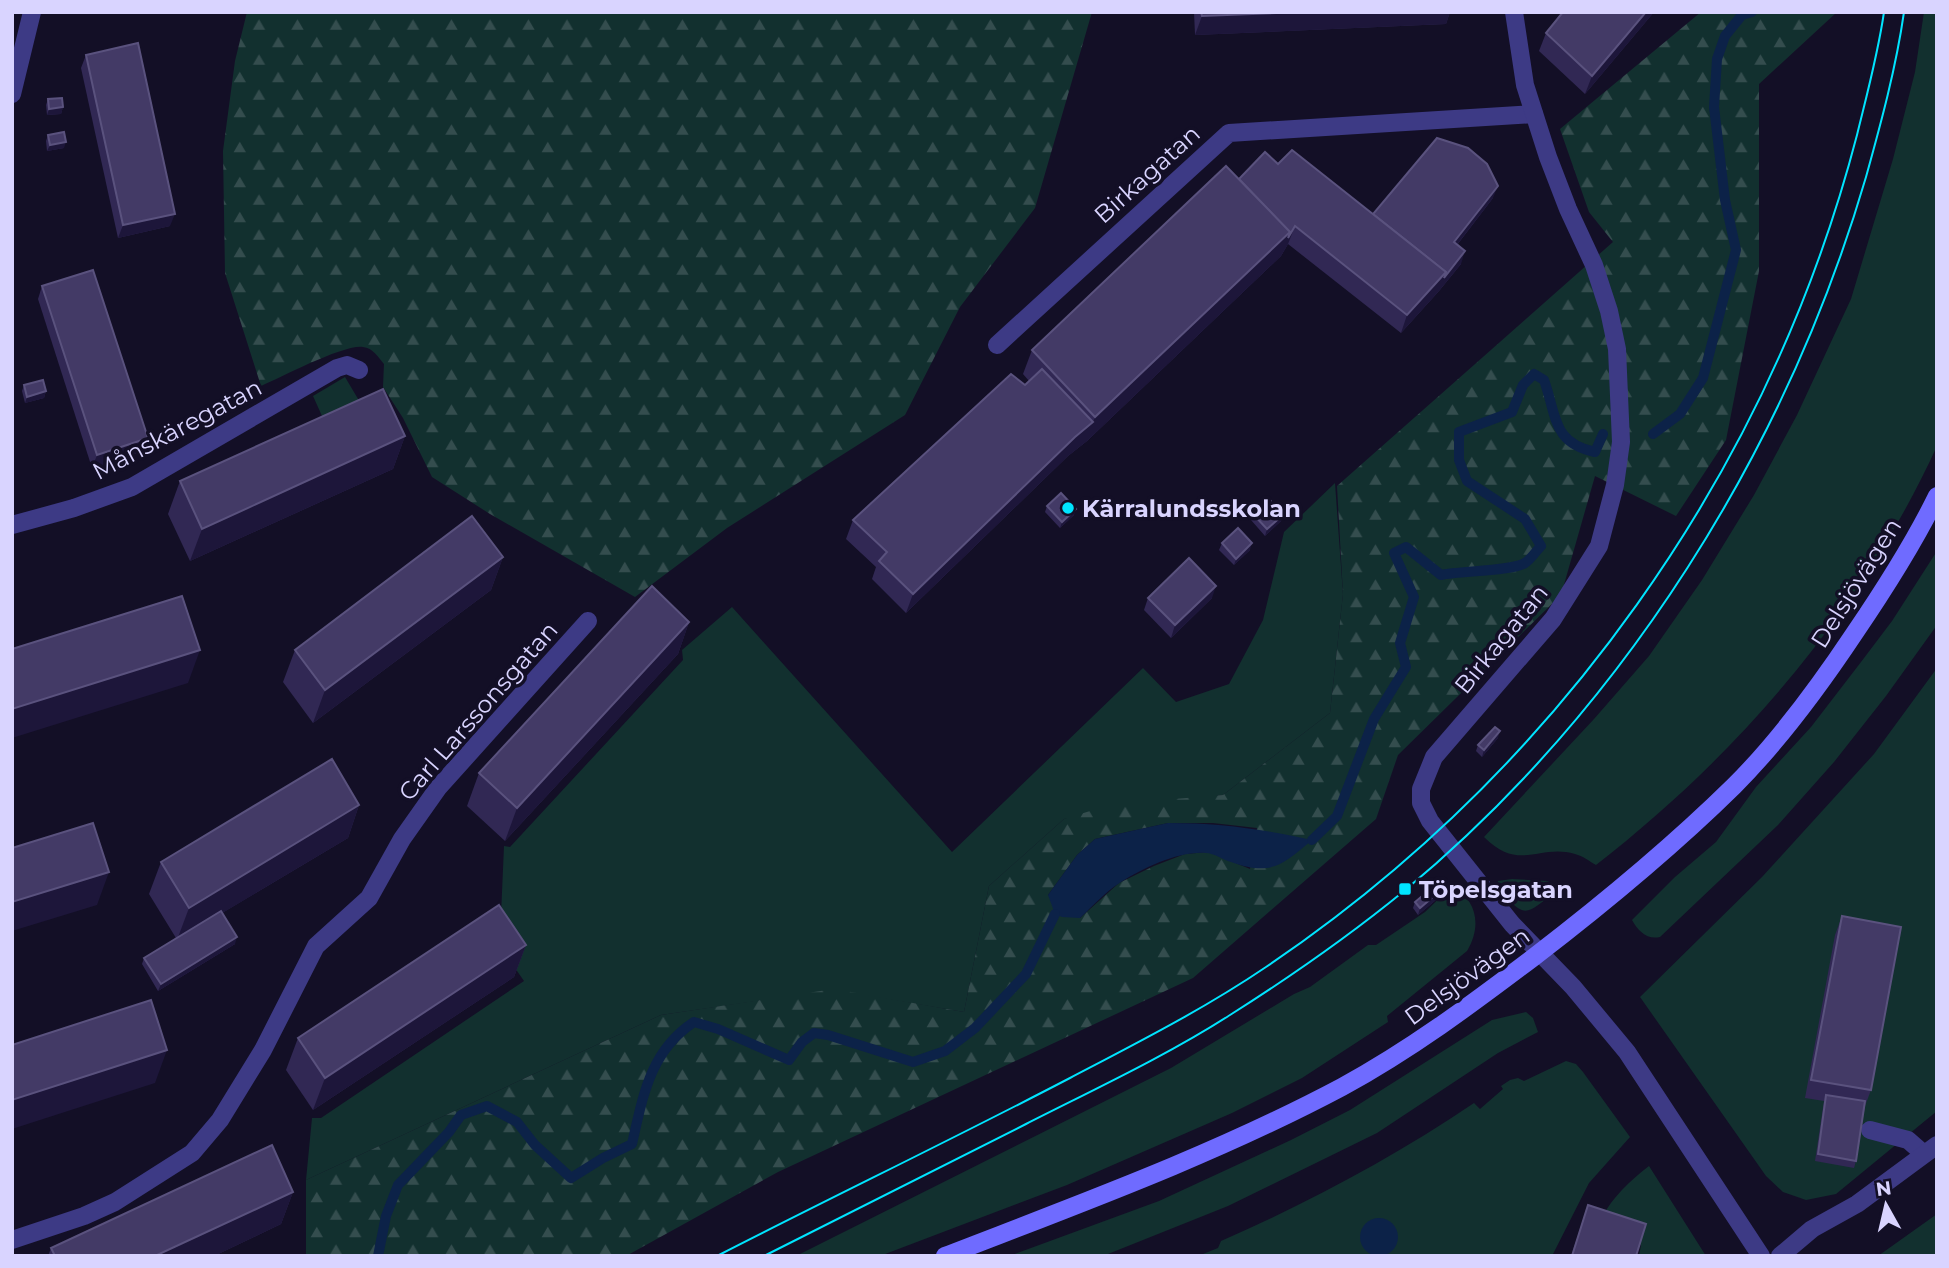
<svg xmlns="http://www.w3.org/2000/svg" width="1949" height="1268" viewBox="0 0 1949 1268" font-family="Montserrat,sans-serif">
<style>
.green{fill:#12302f}
.forest{fill:url(#forest-firs);fill-rule:evenodd}
.water{fill:#0c2248}
.lines{fill:none;stroke-linecap:round;stroke-linejoin:round}
.stream{stroke:#0c2248;stroke-width:10}
.lane{stroke:#3d3a85;stroke-width:18}
.street{stroke:#3d3a85;stroke-width:18}
.secondary{stroke:#6f6bff;stroke-width:18}
.tram{stroke:#00e5ff;stroke-width:2}
.wall{fill:#312854}
.shaded-wall{fill:#1d163a}
.building{fill:#433a66;stroke:#5a527e;stroke-width:2}
.poi-dot{fill:#00e5ff;stroke:#130f26;stroke-width:2.5}
.labels{text-anchor:middle;dominant-baseline:central;stroke-width:7;stroke-linejoin:round;paint-order:stroke}
.street-label{font-size:24px;fill:#d9d4ff;stroke:#130f26}
.poi-label{font-size:24px;font-weight:bold;fill:#d9d4ff;stroke:#130f26;text-anchor:start}
</style>
<defs>
<pattern id="forest-firs" width="22" height="20" patternUnits="userSpaceOnUse" patternTransform="scale(1.75)"><rect width="22" height="20" fill="#12302f"/><path d="M5 1l3.5 6h-7zM16 11l3.5 6h-7z" fill="#344d4e"/></pattern>
</defs>
<rect width="100%" height="100%" fill="#130f26"/>
<g class="green">
<path d="M 1924,12 L 1937,12 L 1937,446 C 1861,612 1739,754 1596,865 C 1589,861 1583,856 1575,854 C 1539,843 1520,873 1484,837 L 1594,719 L 1649,656 L 1702,580 L 1754,495 L 1797,415 L 1851,299 L 1893,159 L 1915,72 Z"/>
<polygon points="345,377 370,419 331,436 313,396"/>
<polygon points="1335,483 1343,594 1330,713 1223,795 1064,819 989,886 964,1012 834,990 661,1015 306,1180 312,1118 321,1118 524,981 490,932 501,915 504,846 510,847 683,660 682,650 732,607 952,852 1143,668 1176,702 1229,684 1263,620 1284,532"/>
<path d="M 1937,551 L 1937,625 L 1886,696 L 1834,762 L 1778,825 L 1660,937 C 1647,940 1638,931 1632,920 L 1675,877 L 1716,842 L 1756,787 L 1811,727 L 1861,662 L 1892,621 Z"/>
<polygon points="1937,668 1937,1111 1836,1194 1806,1200 1783,1192 1766,1176 1640,997 1762,877 1874,754"/>
<path d="M 1512,879 L 1548,881 L 1558,889 C 1524,917 1525,920 1497,885 L 1498,881 Z"/>
<path d="M 1452,886 C 1477,900 1482,926 1467,951 L 1387,1016 L 1388,1022 L 1302,1078 L 1232,1113 L 1067,1185 L 880,1256 L 796,1256 L 1171,1068 L 1294,994 L 1310,987 L 1368,945 L 1376,945 L 1425,912 Z"/>
<polygon points="1526,1012 1533,1018 1538,1032 1498,1053 1377,1133 1228,1206 1103,1256 1009,1256 1159,1201 1291,1140 1350,1110 1492,1020"/>
<path d="M 1566,1061 L 1576,1064 L 1583,1072 L 1630,1137 L 1589,1183 L 1552,1256 L 1198,1256 L 1218,1248 L 1221,1241 C 1310,1202 1394,1157 1474,1103 L 1480,1109 L 1503,1089 L 1501,1086 L 1510,1080 L 1518,1078 L 1524,1081 Z"/>
<path d="M 1649,1166 L 1706,1256 L 1639,1256 L 1641,1245 L 1596,1231 C 1606,1203 1627,1183 1649,1166 Z"/>
<polygon points="1937,1214 1937,1256 1878,1256"/>
</g>
<g class="forest">
<path d="M 247,12 L 1092,12 L 1035,208 L 960,307 L 905,415 L 727,528 L 635,597 L 490,514 L 432,477 L 403,418 L 383,387 L 384,364 C 378,357 373,348 363,347 C 344,344 282,377 261,386 L 225,273 L 223,151 L 235,61 Z"/>
<path d="M 1701,12 L 1837,12 L 1759,84 L 1759,271 L 1726,440 L 1676,516 L 1595,476 L 1561,595 L 1398,755 L 1376,819 L 1193,978 L 778,1172 L 626,1256 L 306,1256 L 306,1180 L 661,1015 L 834,989 L 964,1012 L 989,886 L 1064,819 L 1113,804 L 1223,795 L 1330,713 L 1343,594 L 1337,486 L 1613,242 L 1589,212 L 1560,129 ZM 1168,823 L 1213,823 L 1257,828 L 1250,869 L 1209,852 L 1185,854 L 1154,866 L 1119,883 L 1080,918 L 1048,895 L 1077,855 L 1095,839 Z"/>
</g>
<g class="water">
<path d="M 1168,823 C 1220,823 1261,829 1312,840 C 1282,866 1270,876 1231,862 C 1223,860 1214,853 1206,853 C 1178,851 1144,868 1121,882 C 1106,891 1093,906 1080,918 L 1062,917 L 1055,914 L 1048,895 L 1077,855 L 1095,839 Z"/>
<circle cx="1379" cy="1237" r="19"/>
</g>
<g class="lines">
<g class="stream">
<polyline points="1653,434 1680,414 1703,378 1736,250 1725,200 1714,107 1717,59 1725,36 1742,15 1752,12"/>
<path d="M 1312,840 L 1337,816 L 1374,719 L 1406,667 L 1400,643 L 1414,597 L 1394,553 L 1406,547 L 1441,575 C 1460,571 1513,571 1525,563 C 1531,559 1536,551 1541,546 L 1525,519 L 1467,481 L 1459,460 L 1459,432 L 1512,412 L 1523,385 L 1534,374 L 1544,380 C 1557,416 1552,443 1595,452 L 1603,434"/>
<path d="M 378,1256 L 386,1216 L 398,1185 L 449,1132 L 461,1115 L 487,1106 L 517,1122 L 535,1145 L 571,1178 L 603,1158 L 632,1144 C 643,1096 650,1051 694,1022 L 718,1029 L 789,1060 L 802,1042 L 814,1033 L 828,1035 L 913,1062 L 945,1051 L 975,1028 L 1026,974 L 1055,914"/>
</g>
<g class="lane">
<polyline points="997,345 1229,133 1534,114"/>
<polyline points="1870,1130 1908,1140 1924,1154"/>
</g>
<g class="street">
<polyline points="1514,12 1525,85 1548,157 1568,209 1594,265 1609,311 1617,349 1621,442 1615,485 1599,546 1553,619 1434,757 1421,789 1421,803 1430,821 1512,924 1573,987 1627,1052 1761,1256"/>
<polyline points="12,94 32,12"/>
<polyline points="12,525 74,508 132,487 337,368 347,365 359,370"/>
<polyline points="12,1240 84,1216 115,1202 192,1153 220,1120 263,1050 316,946 369,898 402,839 438,788 588,621"/>
<polyline points="1780,1256 1812,1229 1857,1204 1937,1145"/>
</g>
<path class="secondary" d="M 945,1256 C 1079,1204 1214,1155 1342,1087 C 1410,1050 1472,1004 1534,957 C 1603,904 1672,847 1734,786 C 1780,740 1818,688 1854,634 C 1884,590 1913,545 1937,496"/>
<g class="tram">
<path d="M 717,1256 C 834,1196 953,1139 1070,1078 C 1137,1043 1204,1009 1266,967 C 1555,772 1769,473 1857,135 C 1867,94 1878,54 1884,12"/>
<path d="M 764,1256 C 852,1212 939,1167 1026,1124 C 1095,1089 1166,1056 1230,1015 C 1290,977 1349,936 1404,891 C 1624,708 1786,450 1866,177 C 1881,123 1896,68 1904,12"/>
</g>
</g>
<g class="wall">
<polygon points="1194,12 1450,12 1446,24 1195,35"/>
<polygon points="1563,12 1654,12 1585,94 1539,51 1546,33"/>
<polygon points="86,55 170,226 118,238 81,68"/>
<polygon points="48,99 63,107 61,114 47,115 46,105"/>
<polygon points="48,135 64,148 47,151 46,141"/>
<polygon points="1278,164 1373,214 1493,198 1457,245 1461,264 1439,291 1401,333 1288,244 1281,256 1087,441 1068,456 906,613 872,579 876,567 846,539 853,520 1025,385 1029,381 1023,374 1032,350 1239,179"/>
<polygon points="42,286 148,438 143,451 92,468 38,299"/>
<polygon points="24,385 46,391 44,398 25,403 22,391"/>
<polygon points="405,436 393,469 190,561 168,514 180,481"/>
<polygon points="1047,506 1074,515 1060,528 1045,512"/>
<polygon points="1253,514 1283,515 1281,521 1265,536 1251,520"/>
<polygon points="1222,543 1250,550 1234,565 1219,550"/>
<polygon points="503,557 491,590 313,723 283,682 295,650"/>
<polygon points="1148,598 1212,598 1171,638 1144,610"/>
<polygon points="689,622 678,654 505,841 467,806 479,773"/>
<polygon points="1498,738 1482,757 1476,751 1478,745"/>
<polygon points="359,805 348,838 222,913 235,944 158,991 142,964 144,958 176,938 149,894 161,862"/>
<polygon points="1439,892 1437,899 1418,915 1413,908 1415,902"/>
<polygon points="1842,916 1871,1090 1865,1106 1856,1161 1854,1168 1815,1161 1824,1101 1805,1098 1835,935"/>
<polygon points="526,945 514,977 313,1110 286,1070 298,1038"/>
<polygon points="293,1192 281,1224 214,1256 48,1256 51,1248"/>
<polygon points="1588,1205 1636,1256 1571,1256"/>
</g>
<g class="shaded-wall">
<polygon points="1301,12 1450,12 1446,24 1195,35 1202,16"/>
<polygon points="1646,12 1654,12 1585,94 1592,76"/>
<polygon points="63,107 61,114 47,115 49,109"/>
<polygon points="66,142 64,148 47,151 50,145"/>
<polygon points="1498,186 1493,198 1449,255 1454,242"/>
<polygon points="175,214 170,226 118,238 123,225"/>
<polygon points="1295,226 1288,244 1281,256 1087,441 1068,456 906,613 913,594 1075,437 1093,422 1095,417 1290,232"/>
<polygon points="1465,251 1461,264 1439,291 1401,333 1407,315"/>
<polygon points="46,391 44,398 25,403 27,397"/>
<polygon points="405,436 393,469 190,561 202,529"/>
<polygon points="148,438 143,451 92,468 97,455"/>
<polygon points="1076,509 1074,515 1060,528 1062,522"/>
<polygon points="1283,515 1281,521 1265,536 1267,529"/>
<polygon points="1252,543 1250,550 1234,565 1236,559"/>
<polygon points="503,557 491,590 313,723 325,690"/>
<polygon points="1216,586 1212,598 1171,638 1175,625"/>
<polygon points="689,622 678,654 505,841 517,808"/>
<polygon points="200,650 188,683 12,738 12,709"/>
<polygon points="1500,731 1498,738 1482,757 1484,750"/>
<polygon points="359,805 348,838 177,940 189,908"/>
<polygon points="109,872 97,905 12,931 12,902"/>
<polygon points="1439,892 1437,899 1418,915 1420,908"/>
<polygon points="237,937 235,944 158,991 161,984"/>
<polygon points="526,945 514,977 313,1110 325,1078"/>
<polygon points="167,1050 155,1083 12,1129 12,1100"/>
<polygon points="293,1192 281,1224 214,1256 155,1256"/>
</g>
<g class="building">
<polygon points="1201,12 1301,12 1202,16"/>
<polygon points="1563,12 1646,12 1592,76 1546,33"/>
<polygon points="138,43 175,214 123,225 86,55"/>
<polygon points="62,98 63,107 49,109 48,99"/>
<polygon points="64,132 66,142 50,145 48,135"/>
<polygon points="1437,138 1468,148 1487,164 1498,186 1454,242 1465,251 1444,278 1446,272 1373,214"/>
<polygon points="1292,150 1446,272 1407,315 1295,226 1288,238 1290,232 1239,179 1265,152 1278,164"/>
<polygon points="1226,166 1290,232 1095,417 1032,350"/>
<polygon points="93,270 148,438 97,455 42,286"/>
<polygon points="1042,369 1093,422 1075,437 913,594 879,561 887,552 853,520 1011,374 1025,385"/>
<polygon points="43,380 46,391 27,397 24,385"/>
<polygon points="383,389 405,436 202,529 180,481"/>
<polygon points="1061,493 1076,509 1062,522 1047,506"/>
<polygon points="1269,499 1283,515 1267,529 1253,514"/>
<polygon points="472,516 503,557 325,690 295,650"/>
<polygon points="1238,528 1252,543 1236,559 1222,543"/>
<polygon points="1189,558 1216,586 1175,625 1148,598"/>
<polygon points="652,586 689,622 517,808 479,773"/>
<polygon points="182,596 200,650 12,709 12,649"/>
<polygon points="1495,727 1500,731 1484,750 1478,745"/>
<polygon points="332,759 359,805 189,908 161,862"/>
<polygon points="93,823 109,872 12,902 12,848"/>
<polygon points="1434,886 1439,892 1420,908 1415,902"/>
<polygon points="499,905 526,945 325,1078 298,1038"/>
<polygon points="221,911 237,937 161,984 144,958"/>
<polygon points="1842,916 1901,927 1871,1090 1811,1080"/>
<polygon points="151,1000 167,1050 12,1100 12,1045"/>
<polygon points="1826,1095 1865,1101 1856,1161 1818,1154"/>
<polygon points="272,1145 293,1192 155,1256 55,1256 51,1248"/>
<polygon points="1588,1205 1646,1224 1636,1256 1572,1256"/>
</g>
<g class="poi-dot">
<circle cx="1068" cy="508" r="7"/>
<rect x="1398" y="882" width="14" height="14" rx="3.5"/>
</g>
<g class="labels">
<g class="street-label">
<text transform="translate(1147 174) rotate(-42)">Birkagatan</text>
<text transform="translate(177 429) rotate(-28)">Månskäregatan</text>
<text transform="translate(1856 583) rotate(-58)">Delsjövägen</text>
<text transform="translate(1501 639) rotate(-51)">Birkagatan</text>
<text transform="translate(478 711) rotate(-49)">Carl Larssonsgatan</text>
<text transform="translate(1467 976) rotate(-36)">Delsjövägen</text>
</g>
<g class="poi-label">
<text x="1082" y="508">Kärralundsskolan</text>
<text x="1419" y="889">Töpelsgatan</text>
</g>
</g>
<rect width="1949" height="1268" fill="none" stroke="#d9d4ff" stroke-width="28"/>
<g transform="translate(1886 1205) rotate(352)" stroke="#130f26" stroke-width="5" paint-order="stroke">
<path d="M0-5L12 26L0 18L-12 26Z" fill="#d9d4ff"/>
<text y="-10" font-size="19" font-weight="bold" text-anchor="middle" fill="#d9d4ff">N</text>
</g>
</svg>
